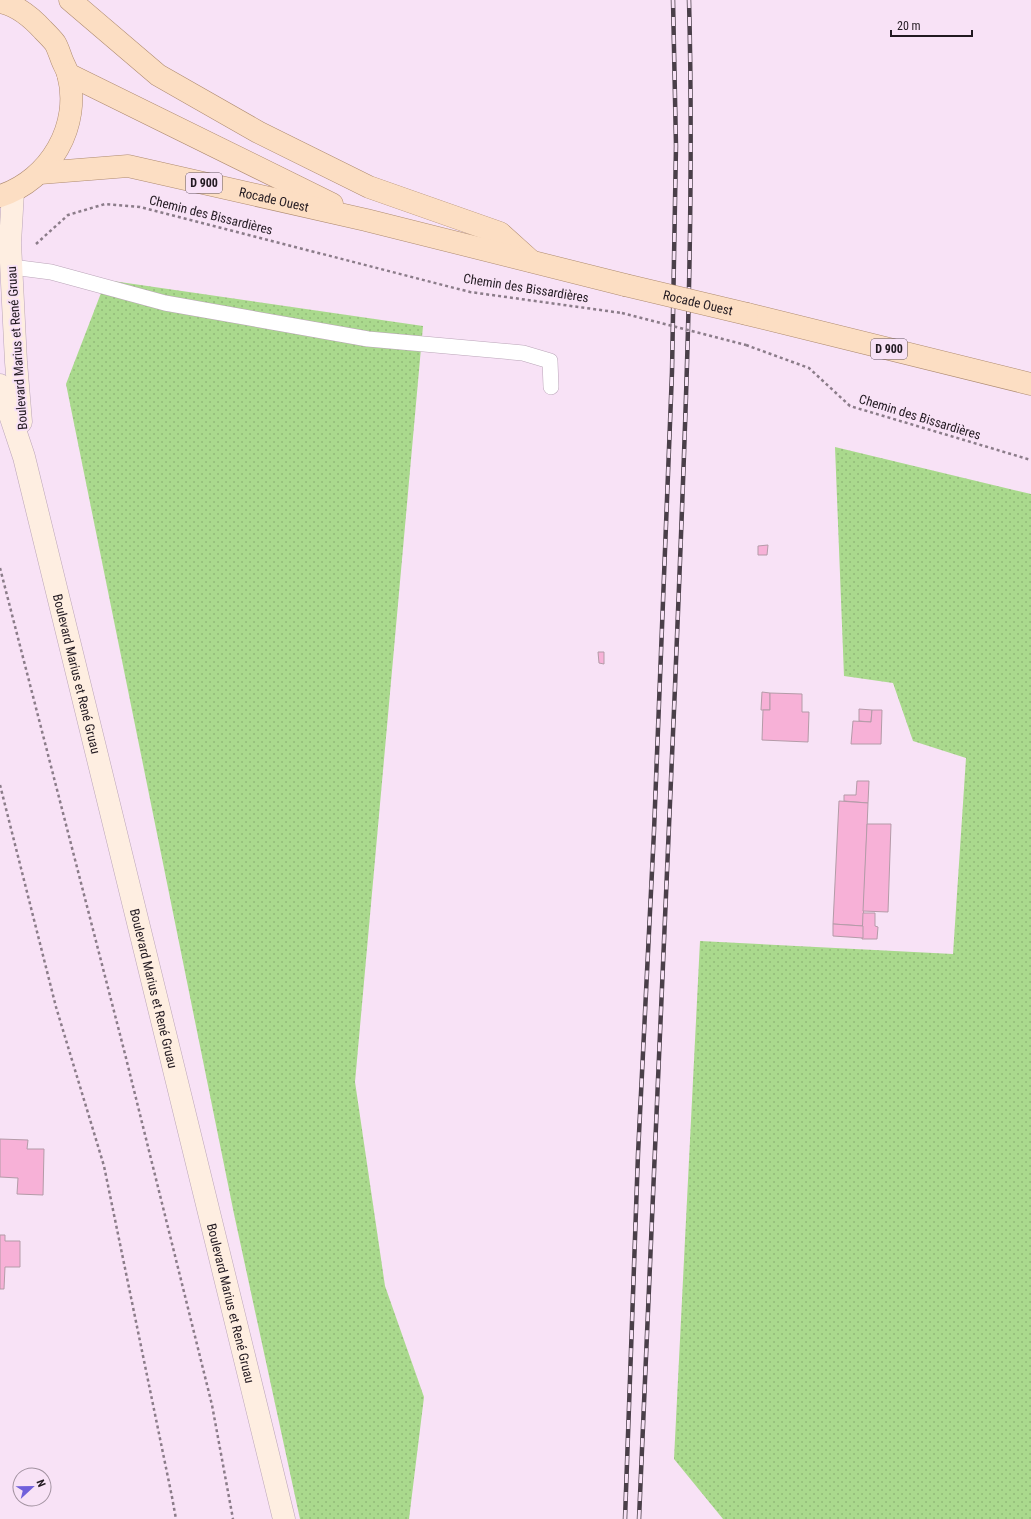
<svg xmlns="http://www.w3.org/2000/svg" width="1031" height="1519" viewBox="0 0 1031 1519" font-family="'Roboto Condensed',sans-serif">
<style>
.grass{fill:url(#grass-dots)}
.building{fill:#f7b1d7;stroke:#b49ba8}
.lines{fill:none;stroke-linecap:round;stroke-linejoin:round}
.service-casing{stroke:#baa5b8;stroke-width:16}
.secondary-casing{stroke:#baa5b8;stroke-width:23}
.primary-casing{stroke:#ae8b70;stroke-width:23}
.path{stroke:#8b7c89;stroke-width:2.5;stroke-dasharray:3 3;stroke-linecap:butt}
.service{stroke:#fff;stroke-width:15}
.secondary{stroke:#feeee1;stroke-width:22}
.primary{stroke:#fcdec3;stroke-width:22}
.rail-casing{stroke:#4a3f49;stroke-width:4.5}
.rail{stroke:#f8e2f6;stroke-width:3;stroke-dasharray:9;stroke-linecap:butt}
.primary-bridge-casing{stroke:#ae8b70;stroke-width:23;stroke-linecap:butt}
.path-bridge{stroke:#8b7c89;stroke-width:2.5;stroke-dasharray:3 3;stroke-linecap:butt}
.primary-bridge{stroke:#fcdec3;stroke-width:22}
.labels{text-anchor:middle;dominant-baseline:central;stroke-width:4;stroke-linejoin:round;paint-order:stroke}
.shield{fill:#f8e2f6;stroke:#625560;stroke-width:1}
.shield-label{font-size:12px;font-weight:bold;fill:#211920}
.street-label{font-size:13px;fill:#211920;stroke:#f8e2f6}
</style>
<defs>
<pattern id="grass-dots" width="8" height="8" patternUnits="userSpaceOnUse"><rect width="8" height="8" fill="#aad98d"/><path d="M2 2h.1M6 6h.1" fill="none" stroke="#92ba79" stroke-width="1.8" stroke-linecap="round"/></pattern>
</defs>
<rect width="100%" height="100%" fill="#f8e2f6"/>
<g class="grass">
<polygon points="106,280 423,326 355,1082 385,1286 424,1397 409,1519 300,1519 234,1214 66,384"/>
<polygon points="835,447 1031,494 1031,1519 723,1519 674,1459 700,941 953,954 966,758 913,741 893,683 844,676"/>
</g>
<g class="building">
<polygon points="768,545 767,555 758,555 758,546"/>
<polygon points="598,652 604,652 604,664 599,663"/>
<polygon points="762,692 770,693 770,710 761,710"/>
<polygon points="770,693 802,694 802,712 809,712 808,742 762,740 763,710 770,710"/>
<polygon points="859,709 872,710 871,722 859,721"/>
<polygon points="872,710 882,710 881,744 851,744 853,721 871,722"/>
<polygon points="857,781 869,781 868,803 844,801 844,795 856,795"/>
<polygon points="839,801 868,803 863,926 833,924"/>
<polygon points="867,824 891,824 888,912 863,911"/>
<polygon points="863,913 875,913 875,926 878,927 877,939 862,939"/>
<polygon points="833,924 863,926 863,938 833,936"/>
<polygon points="0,1139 28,1140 27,1149 44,1149 43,1195 17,1194 18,1178 0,1177"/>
<polygon points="0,1235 5,1235 5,1241 20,1241 20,1267 5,1267 4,1289 0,1289"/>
</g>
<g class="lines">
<g class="service-casing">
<polyline id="service" points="12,267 51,272 165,303 368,339 523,353 550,361 551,387"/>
</g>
<g class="secondary-casing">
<g id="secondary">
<polyline points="13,192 10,243 16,362 21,422"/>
<path id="s1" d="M 0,385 L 24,457 L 284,1519"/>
</g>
</g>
<g class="primary-casing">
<g id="primary">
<polyline points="70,0 158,75 258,132 369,187 500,233 531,261"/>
<path d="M 0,2 C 16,5 32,18 43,30 C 47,34 52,39 55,43 C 58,48 60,55 62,60 C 64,65 67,70 68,74 C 82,125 50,180 0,196"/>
<polyline points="68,74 332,204"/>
<path id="s2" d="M 40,173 L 128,166 L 366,220 L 625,285"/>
<polyline points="747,314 1031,384"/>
</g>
</g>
<g class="path">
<polyline points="36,244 68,215 105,204 140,207 470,292 622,313"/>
<polyline points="746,345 809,368 850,406 1031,460"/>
<polyline points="0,568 125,1054 212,1405 233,1519"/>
<polyline points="0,785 56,1007 104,1166 172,1497 176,1519"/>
</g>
<use href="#service" class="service"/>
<use href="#secondary" class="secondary"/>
<use href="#primary" class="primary"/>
<g class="rail-casing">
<g id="rail">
<polyline points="625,1519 638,1154 654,831 672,372 676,146 673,0"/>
<path d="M 639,1519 C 651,1242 663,964 675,687 C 684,458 695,229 689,0"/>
</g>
</g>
<use href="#rail" class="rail"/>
<g class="primary-bridge-casing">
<g id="primary-bridge">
<path id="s3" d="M 625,285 L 747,314"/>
</g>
</g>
<polyline class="path-bridge" points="622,313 746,345"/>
<use href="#primary-bridge" class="primary-bridge"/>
</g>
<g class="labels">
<g class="shield">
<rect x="186" y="173" width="36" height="20" rx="3"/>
<rect x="871" y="339" width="36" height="20" rx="3"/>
</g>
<g class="shield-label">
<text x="204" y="183">D 900</text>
<text x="889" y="349">D 900</text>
</g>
<g class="street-label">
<text stroke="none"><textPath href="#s2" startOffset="238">Rocade Ouest</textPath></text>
<text transform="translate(211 215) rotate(14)">Chemin des Bissardières</text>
<text transform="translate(526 288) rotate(9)">Chemin des Bissardières</text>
<text stroke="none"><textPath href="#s3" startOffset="75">Rocade Ouest</textPath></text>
<text transform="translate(17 348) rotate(-94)">Boulevard Marius et René Gruau</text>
<text transform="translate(920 417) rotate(17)">Chemin des Bissardières</text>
<text stroke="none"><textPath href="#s1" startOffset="299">Boulevard Marius et René Gruau</textPath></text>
<text stroke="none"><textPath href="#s1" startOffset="623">Boulevard Marius et René Gruau</textPath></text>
<text stroke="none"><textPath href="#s1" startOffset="947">Boulevard Marius et René Gruau</textPath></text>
</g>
</g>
<g transform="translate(32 1487) rotate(68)"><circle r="19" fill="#f8e2f6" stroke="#a292a0"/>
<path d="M0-3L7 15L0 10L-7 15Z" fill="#7060db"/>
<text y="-6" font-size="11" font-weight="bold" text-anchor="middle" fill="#211920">N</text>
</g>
<path d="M891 30v6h81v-6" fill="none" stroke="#211920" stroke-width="2"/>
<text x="897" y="30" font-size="12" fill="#211920" stroke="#f8e2f6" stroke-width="3" paint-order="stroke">20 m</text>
</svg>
